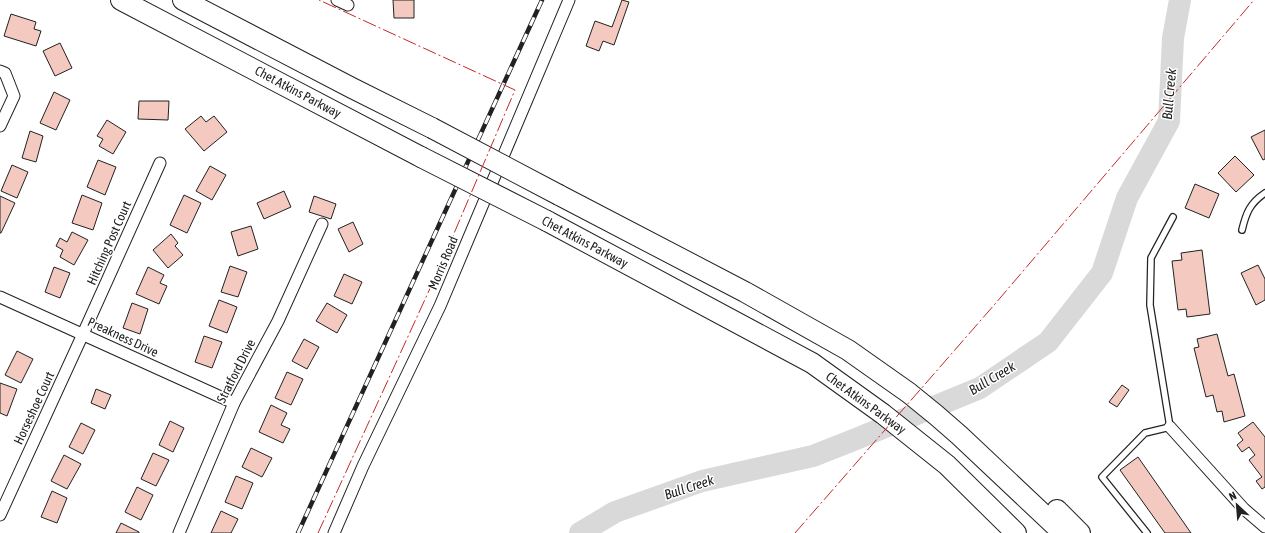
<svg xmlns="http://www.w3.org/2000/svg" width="1265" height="533" viewBox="0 0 1265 533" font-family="'Asap Condensed',sans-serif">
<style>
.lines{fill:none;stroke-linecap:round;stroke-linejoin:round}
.river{stroke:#d9d9d9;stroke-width:22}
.building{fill:#f3c9c0;stroke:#222}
.lane-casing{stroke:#222;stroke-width:8}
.street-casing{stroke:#222;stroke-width:13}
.highway-casing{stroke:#222;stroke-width:22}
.lane{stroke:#fff;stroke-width:5.5}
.street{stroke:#fff;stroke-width:11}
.highway{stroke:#fff;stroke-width:20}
.rail-casing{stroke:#222;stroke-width:4.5}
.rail{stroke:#fff;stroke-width:3;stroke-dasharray:9;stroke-linecap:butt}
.highway-bridge-casing{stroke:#222;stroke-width:22;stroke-linecap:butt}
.highway-bridge{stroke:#fff;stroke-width:20}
.power{stroke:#c62828;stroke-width:1;stroke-dasharray:14 3 2 3;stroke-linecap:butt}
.labels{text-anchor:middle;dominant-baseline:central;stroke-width:3;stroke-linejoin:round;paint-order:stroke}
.street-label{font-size:13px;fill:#222;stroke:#fff}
.water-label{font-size:14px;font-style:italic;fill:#222;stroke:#fff}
</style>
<rect width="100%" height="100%" fill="#fff"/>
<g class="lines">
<polyline class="river" points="580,533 615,512 702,481 813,456 856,439 980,388 1048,342 1102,273 1127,198 1169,121 1173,38 1180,0"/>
</g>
<g class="building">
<polygon points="393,0 414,0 414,18 394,18"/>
<polygon points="622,0 629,2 614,45 603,41 599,51 586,46 595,21 612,27"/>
<polygon points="11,14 36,22 34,29 41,31 36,46 4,36"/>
<polygon points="60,43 72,68 55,76 43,51"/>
<polygon points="54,92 70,100 56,130 40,123"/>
<polygon points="139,101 169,101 168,120 138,119"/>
<polygon points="201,116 206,122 214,116 227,132 204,151 185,129"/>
<polygon points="107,120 126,132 113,154 99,146 103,139 97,136"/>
<polygon points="1265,130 1265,159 1263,160 1251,137"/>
<polygon points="30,131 43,136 36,162 22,158"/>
<polygon points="1235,156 1254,175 1236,192 1218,173"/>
<polygon points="98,160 116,167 105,195 87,187"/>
<polygon points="12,165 28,172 17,198 1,191"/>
<polygon points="210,166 226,175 212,200 196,191"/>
<polygon points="1195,184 1219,194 1209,218 1185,208"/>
<polygon points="284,191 291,207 264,219 257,203"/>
<polygon points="82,195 102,203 93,230 72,223"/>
<polygon points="184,195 201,203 187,233 170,225"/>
<polygon points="0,196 15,203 1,233 0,233"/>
<polygon points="314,196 336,204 331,219 309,212"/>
<polygon points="353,222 363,244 349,252 338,229"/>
<polygon points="251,226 258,249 238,256 231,232"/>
<polygon points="72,232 88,240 74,265 60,257 63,250 56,246 60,238 67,242"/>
<polygon points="171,234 178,243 175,246 183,255 168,268 153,250"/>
<polygon points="1202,250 1210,314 1187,317 1186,309 1178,310 1172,261 1182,260 1181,253"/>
<polygon points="1258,265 1265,279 1265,300 1256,305 1241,273"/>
<polygon points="230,266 247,272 238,297 221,292"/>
<polygon points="54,267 70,273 60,298 45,292"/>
<polygon points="148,267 164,275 160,283 167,286 159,304 136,294"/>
<polygon points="344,274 362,282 352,304 334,296"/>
<polygon points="219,300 237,307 227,333 209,326"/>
<polygon points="132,303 148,309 140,334 123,328"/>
<polygon points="327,303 347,315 337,333 316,321"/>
<polygon points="1217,334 1228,376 1234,374 1245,416 1224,422 1222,411 1217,412 1213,395 1206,397 1194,348 1199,347 1197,339"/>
<polygon points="204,336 222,342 212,368 195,362"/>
<polygon points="304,339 319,347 307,369 292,361"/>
<polygon points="17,351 33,359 21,383 5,375"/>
<polygon points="287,372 303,379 291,405 275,398"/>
<polygon points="0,383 17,389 7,416 0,413"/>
<polygon points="1122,385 1129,390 1117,407 1109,402"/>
<polygon points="96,389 111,395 105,409 91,403"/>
<polygon points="271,405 287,413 281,425 290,429 283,443 259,432"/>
<polygon points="170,421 184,428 173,452 159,445"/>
<polygon points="1253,422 1265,437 1265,487 1262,489 1256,481 1262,477 1249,460 1255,455 1249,447 1242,452 1237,445 1243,440 1238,433"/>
<polygon points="81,423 95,430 83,454 69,447"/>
<polygon points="251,448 272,458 262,477 242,467"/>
<polygon points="153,453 169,460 156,486 141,479"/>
<polygon points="64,455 81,464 67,489 51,481"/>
<polygon points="1138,457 1191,533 1165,533 1120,470"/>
<polygon points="236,476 253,483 242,509 225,502"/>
<polygon points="137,487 153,495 141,520 125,512"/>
<polygon points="52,491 67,498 57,523 41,517"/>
<polygon points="221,511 238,519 231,533 211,533"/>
<polygon points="121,523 139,532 139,533 116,533"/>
</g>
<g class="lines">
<g class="lane-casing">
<g id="lane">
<path d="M 1242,230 C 1246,213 1250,203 1265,193"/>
<polyline points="1147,533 1102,477 1145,433 1170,427 1150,305 1151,258 1173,217"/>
</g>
</g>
<g class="street-casing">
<g id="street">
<polyline points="337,0 348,5"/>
<polyline points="0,71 5,73 14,96 0,126"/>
<polyline points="0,297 234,403"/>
<polyline points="1170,427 1244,509 1265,527"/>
<polyline points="0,515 83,334 160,163"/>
<polyline points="179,533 234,403 278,321 322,224"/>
<polyline points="334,533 363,466 440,306 569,0"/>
</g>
</g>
<g class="highway-casing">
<g id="highway">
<polyline points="121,0 421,157"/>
<polyline points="183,0 352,88 432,128"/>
<polyline points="559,195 745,292 848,350 909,393 936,415 959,435 1063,533"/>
<polyline points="547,221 812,363 883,414 947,465 1016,533"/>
<polyline points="1057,510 1080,533"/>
</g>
</g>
<use href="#lane" class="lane"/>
<use href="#street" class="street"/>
<use href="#highway" class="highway"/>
<g class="rail-casing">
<polyline id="rail" points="298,533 542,0"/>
</g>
<use href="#rail" class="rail"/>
<g class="highway-bridge-casing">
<g id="highway-bridge">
<polyline points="432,128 559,195"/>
<polyline points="421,157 547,221"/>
</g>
</g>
<use href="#highway-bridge" class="highway-bridge"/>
<g class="power">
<polyline points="318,533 438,271 515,90 319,0"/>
<polyline points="795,533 995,304 1254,0"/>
</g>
</g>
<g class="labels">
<g class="street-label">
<text transform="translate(298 92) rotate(28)">Chet Atkins Parkway</text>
<text transform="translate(585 242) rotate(28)">Chet Atkins Parkway</text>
<text transform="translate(109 243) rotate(-66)">Hitching Post Court</text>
<text transform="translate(443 263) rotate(-67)">Morris Road</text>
<text transform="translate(123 337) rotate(25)">Preakness Drive</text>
<text transform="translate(236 371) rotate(-63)">Stratford Drive</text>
<text transform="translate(866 403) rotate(36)">Chet Atkins Parkway</text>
<text transform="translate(34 408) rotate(-65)">Horseshoe Court</text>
</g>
<g class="water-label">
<text transform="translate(1169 94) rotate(-85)">Bull Creek</text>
<text transform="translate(992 378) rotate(-31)">Bull Creek</text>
<text transform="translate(689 487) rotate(-18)">Bull Creek</text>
</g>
</g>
<g transform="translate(1237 505) rotate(334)" stroke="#ffffff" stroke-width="3" paint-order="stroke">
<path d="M0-3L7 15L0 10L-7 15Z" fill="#222222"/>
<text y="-6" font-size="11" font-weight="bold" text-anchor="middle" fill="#222222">N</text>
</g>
</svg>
